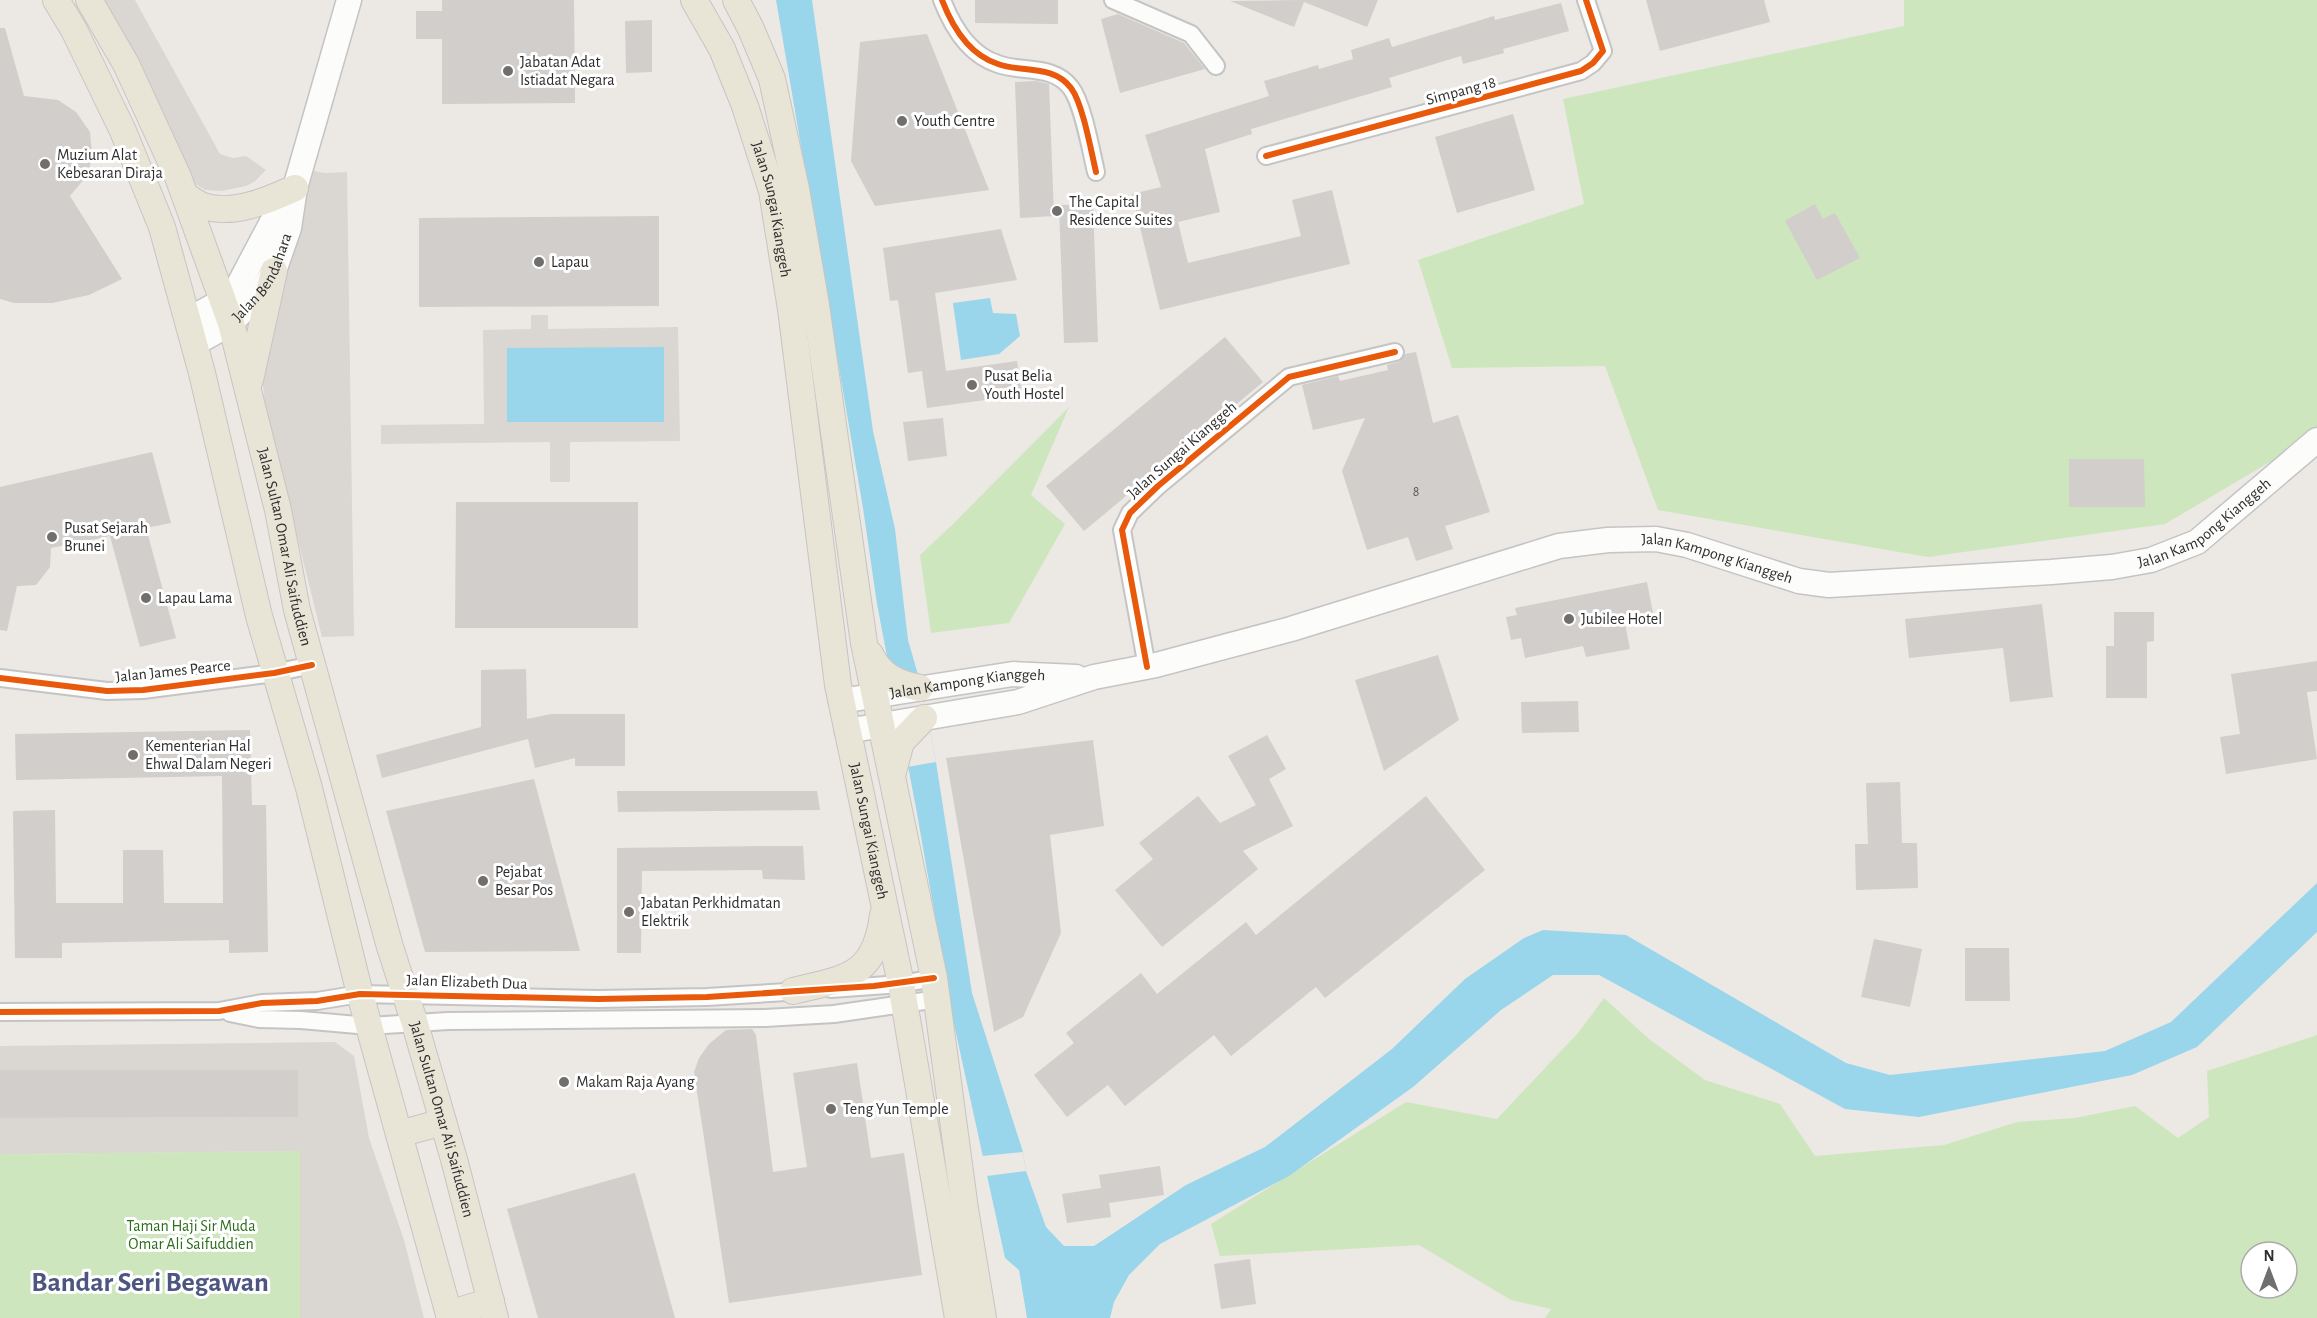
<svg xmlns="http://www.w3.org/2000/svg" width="2317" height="1318" viewBox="0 0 2317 1318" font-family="'Alegreya Sans',sans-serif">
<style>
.green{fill:#cee6be;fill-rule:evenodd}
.plaza{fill:#dad6d2}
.water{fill:#99d6ec}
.pier{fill:#ece8e4}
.building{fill:#d1cecb}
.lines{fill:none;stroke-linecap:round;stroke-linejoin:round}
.minor-casing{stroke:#c5c4c5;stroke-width:20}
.secondary-casing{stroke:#c5c4c5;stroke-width:27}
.primary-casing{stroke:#c6c5c4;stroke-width:28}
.minor{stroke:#fcfcfb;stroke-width:16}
.secondary{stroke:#fcfcfb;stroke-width:24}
.primary{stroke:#e8e4d6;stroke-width:26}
.cycleway-casing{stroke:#fff;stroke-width:10}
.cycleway{stroke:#e8590c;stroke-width:6}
.poi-dot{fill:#706f6e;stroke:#fff;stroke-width:2}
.labels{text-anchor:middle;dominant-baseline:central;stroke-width:6;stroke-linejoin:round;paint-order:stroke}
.number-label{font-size:14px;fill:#585857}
.poi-label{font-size:16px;fill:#2e2e2e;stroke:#fff;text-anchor:start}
.street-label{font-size:16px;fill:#2e2e2e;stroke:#fff}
.park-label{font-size:16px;fill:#2c6e1b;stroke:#fff}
.town-label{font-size:28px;font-weight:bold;fill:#4d5680;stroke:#fff}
</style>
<rect width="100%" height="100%" fill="#ece8e4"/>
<g class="green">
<polygon points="1904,0 2317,0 2317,434 2165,524 1928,557 1658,510 1605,366 1452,368 1418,260 1584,204 1563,99 1904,26"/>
<polygon points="1069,407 1031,495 1065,524 1009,623 931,633 920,555 953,524"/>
<path d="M 1604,998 L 1649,1039 L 1705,1080 L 1780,1104 L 1815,1156 L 1944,1145 L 2017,1122 L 2075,1118 L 2135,1106 L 2178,1138 L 2209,1117 L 2207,1071 L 2317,1035 L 2317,1318 L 1545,1318 L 1551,1309 L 1511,1300 L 1419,1245 L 1220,1256 L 1211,1224 L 1406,1102 L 1497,1119 L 1578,1033 ZM 2251,1252 L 2287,1252 L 2287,1288 L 2251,1288 Z"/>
<polygon points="301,1151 300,1318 0,1318 0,1154"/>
</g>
<g class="plaza">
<polygon points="93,0 135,0 220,154 233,158 246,156 266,170 254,182 246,186 222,191 205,190 192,182"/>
<polygon points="314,171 325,173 347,172 354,636 322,637 265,406 262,374 266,326"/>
<polygon points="531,315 548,315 548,329 678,327 680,441 570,442 570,482 550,482 550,442 381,444 381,425 484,424 483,330 531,329"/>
<polygon points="335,1042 354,1056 369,1138 404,1240 424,1318 300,1318 300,1151 0,1154 0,1118 298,1117 298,1070 0,1070 0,1046"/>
</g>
<g class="water">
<polygon points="776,0 812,0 873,431 895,529 908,640 921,685 936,762 972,993 1023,1152 1026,1171 1046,1227 1064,1246 1094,1246 1186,1185 1265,1147 1392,1049 1465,979 1524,938 1543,930 1626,935 1846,1063 1890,1075 2105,1051 2171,1022 2317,883 2317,932 2197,1047 2132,1075 1919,1117 1845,1109 1599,975 1553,975 1501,1010 1413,1087 1289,1176 1160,1244 1129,1275 1114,1302 1110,1318 1027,1318 1019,1270 1005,1258 954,1024 916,808 877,604 863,508"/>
<polygon points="990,298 993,313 1016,314 1020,336 999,354 961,360 953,303"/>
<polygon points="664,347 664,422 507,422 507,348"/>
</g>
<g class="pier">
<polygon points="921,685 936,762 907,767 893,687"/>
<polygon points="1023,1152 1026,1171 987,1176 982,1156"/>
</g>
<g class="building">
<polygon points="442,0 574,0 575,103 442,104 442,39 416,39 416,11 442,11"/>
<polygon points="975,0 1058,0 1058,24 975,23"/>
<polygon points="1301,0 1378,0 1367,27 1304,2 1294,27 1230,1"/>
<polygon points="1646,0 1764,0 1770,22 1660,51"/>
<polygon points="1561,3 1569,31 1503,49 1504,53 1463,64 1461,56 1389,78 1392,87 1251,129 1252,134 1205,149 1220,212 1178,222 1188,263 1301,236 1292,200 1332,190 1350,264 1160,310 1132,194 1161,187 1145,135 1269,96 1264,81 1318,65 1319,69 1353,59 1351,50 1389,38 1392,47 1494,16 1495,20"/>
<polygon points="1118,14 1184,43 1205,69 1120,93 1101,19"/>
<polygon points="652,20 652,72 626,73 625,21"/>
<polygon points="0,28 5,28 24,96 58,100 76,112 90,132 92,154 89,173 70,196 122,279 89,295 52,303 14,303 0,299"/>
<polygon points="927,34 989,190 875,206 851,161 860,42"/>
<polygon points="1036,81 1049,84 1054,216 1020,218 1015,82"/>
<polygon points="1513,114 1535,190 1457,213 1435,137"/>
<polygon points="1093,204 1098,342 1064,343 1059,205"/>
<polygon points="1815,204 1823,219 1835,213 1860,258 1817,280 1785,221"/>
<polygon points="659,216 659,306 419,307 419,218"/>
<polygon points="1001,229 1017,280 935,293 946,371 1017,361 1022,395 927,408 922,371 908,373 898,300 890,301 883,248"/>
<polygon points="1225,337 1263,382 1084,531 1046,486"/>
<polygon points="1416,352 1433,423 1458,415 1490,512 1445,526 1453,549 1416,561 1408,537 1367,550 1342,471 1365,418 1313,430 1302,385 1338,376 1340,381 1388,370 1387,365 1398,362 1405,354"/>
<polygon points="943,418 947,456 908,461 903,422"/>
<polygon points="152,452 171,523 146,528 176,638 140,647 110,536 51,548 50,567 36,585 17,586 7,631 0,630 0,487"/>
<polygon points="2069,459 2144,459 2145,507 2069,507"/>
<polygon points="456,502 638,502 638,628 455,628"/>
<polygon points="1647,582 1653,613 1624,619 1630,649 1586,657 1583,646 1525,658 1521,638 1511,640 1506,617 1517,615 1515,608"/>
<polygon points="2042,604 2053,697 2010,702 2003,648 1909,658 1905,619"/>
<polygon points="2114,612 2154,612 2154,641 2147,642 2147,698 2106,698 2106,646 2114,646"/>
<polygon points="1438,655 1459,720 1384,771 1355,680"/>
<polygon points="2317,661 2317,691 2307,692 2317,759 2226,774 2220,737 2240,734 2231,674"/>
<polygon points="526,669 527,719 551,714 625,714 625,766 575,766 575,758 535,768 528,739 382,778 376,755 481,727 481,670"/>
<polygon points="1578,701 1579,732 1522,733 1521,702"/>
<polygon points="250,730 252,805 266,805 268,952 229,953 229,940 62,943 62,958 15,958 13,811 55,810 56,903 123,903 123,850 163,850 164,903 223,903 222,776 16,780 15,734"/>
<polygon points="1267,735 1286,769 1269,779 1293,826 1243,851 1258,869 1162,947 1115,890 1153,859 1139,843 1198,796 1220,823 1256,805 1228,756"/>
<polygon points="1093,740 1104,826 1050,835 1061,933 1023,1017 994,1032 946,758"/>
<polygon points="534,779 580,951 425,952 386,811"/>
<polygon points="1900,782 1902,843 1917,843 1918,888 1856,890 1855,844 1868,844 1866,783"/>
<polygon points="617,791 817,791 820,810 618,812"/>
<polygon points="1426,796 1485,870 1325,998 1316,987 1231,1056 1214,1035 1125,1106 1108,1085 1067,1117 1034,1075 1074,1043 1066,1033 1141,973 1157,994 1246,922 1256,935"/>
<polygon points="766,846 803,846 805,880 763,879 762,870 642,871 641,953 617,953 617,848"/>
<polygon points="1874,939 1922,949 1910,1007 1861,997"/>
<polygon points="1965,948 2009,948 2010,1001 1965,1001"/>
<polygon points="752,1029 756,1035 773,1172 807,1167 793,1073 857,1063 871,1158 904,1153 922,1275 729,1303 694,1072 699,1058 709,1044 726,1030"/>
<polygon points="0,1070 298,1070 298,1117 0,1118"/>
<polygon points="1160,1166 1164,1195 1109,1203 1111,1217 1067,1223 1062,1194 1101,1188 1099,1175"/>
<polygon points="635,1173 675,1318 538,1318 507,1209"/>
<polygon points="1250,1259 1256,1304 1221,1309 1214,1264"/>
</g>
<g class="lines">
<g class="minor-casing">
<g id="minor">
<path d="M 942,0 C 952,26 969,55 998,64 C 1022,73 1053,64 1071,88 C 1083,104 1091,151 1096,172"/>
<polyline points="1113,0 1191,34 1216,66"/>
<polyline points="1266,156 1581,71 1593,63 1603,51 1586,0"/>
<polyline points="1147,667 1122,530 1130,513 1158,486 1289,377 1395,352"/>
<polyline points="0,678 107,691 143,690 274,673 312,665"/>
<polyline points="831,989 901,984 934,978"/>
<polyline points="0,1012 219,1011 262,1003 317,1001 360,994 598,999 707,997 802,991"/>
<polyline points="230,1013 259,1019 301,1020 369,1026 448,1021 765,1018 834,1014 938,999"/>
</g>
</g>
<g class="secondary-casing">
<g id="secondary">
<polyline points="188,320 224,300 237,288 272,222 292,193"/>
<path id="s1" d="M 194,344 L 231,323 L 262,291 L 274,271 L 289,228 L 295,188 L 349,0"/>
<path id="s2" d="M 841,701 L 1013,674 L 1076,677"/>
<path id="s3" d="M 847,731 L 1018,702 L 1094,677 L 1156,665 L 1291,629 L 1559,546 L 1608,540 L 1656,539 L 1687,545 L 1799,581 L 1829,585 L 2051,572 L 2112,567 L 2151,560 L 2197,542 L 2317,440"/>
</g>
</g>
<g class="primary-casing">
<g id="primary">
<polyline points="56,0 74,30 123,131 162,227 202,373 259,616 309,788 360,994 450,1318"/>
<path id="s4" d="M 89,0 L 126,64 L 178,177 L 231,323 L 278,510 L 297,610 L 390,947 L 415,1024 L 455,1163 L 495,1318"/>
<path id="s5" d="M 694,0 L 722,49 L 745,106 L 772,191 L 791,309 L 838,685 L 901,984 L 958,1318"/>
<polyline points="736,0 751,29 772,79 796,189 816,305 864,643 934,978 965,1209 983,1318"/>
<path d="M 186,196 C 191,199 197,204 203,206 C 234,216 268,200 295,188"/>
<polyline points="250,380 274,271"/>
<path d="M 870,654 C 881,676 896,683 920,688"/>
<polyline points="893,772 901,742 924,718"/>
<path d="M 793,991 C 847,978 875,977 883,915"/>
<polyline points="399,1134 443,1122"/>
<polyline points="449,1314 491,1301"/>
</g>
</g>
<use href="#minor" class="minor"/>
<use href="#secondary" class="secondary"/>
<use href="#primary" class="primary"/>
<g class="cycleway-casing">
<g id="cycleway">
<path d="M 942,0 C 952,26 969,55 998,64 C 1022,73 1053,64 1071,88 C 1083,104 1091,151 1096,172"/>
<polyline points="1266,156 1581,71 1593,63 1603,51 1586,0"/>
<polyline points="1147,667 1122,530 1130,513 1158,486 1289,377 1395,352"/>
<polyline points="0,678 107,691 143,690 274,673 312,665"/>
<polyline points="0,1012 219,1011 262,1003 317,1001 360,994 598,999 707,997 874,986 934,978"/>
</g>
</g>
<use href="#cycleway" class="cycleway"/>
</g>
<g class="poi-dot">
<circle cx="508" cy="71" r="6"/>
<circle cx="902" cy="121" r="6"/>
<circle cx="45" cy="164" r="6"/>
<circle cx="1057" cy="211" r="6"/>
<circle cx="539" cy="262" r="6"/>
<circle cx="972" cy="385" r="6"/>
<circle cx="52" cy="537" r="6"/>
<circle cx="146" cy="598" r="6"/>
<circle cx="1569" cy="619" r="6"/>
<circle cx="133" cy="755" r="6"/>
<circle cx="483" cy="881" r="6"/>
<circle cx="629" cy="912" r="6"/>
<circle cx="564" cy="1082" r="6"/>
<circle cx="831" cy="1109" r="6"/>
</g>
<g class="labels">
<g class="number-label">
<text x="1416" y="492">8</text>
</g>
<g class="poi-label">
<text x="520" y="62">Jabatan Adat<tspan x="520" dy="18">Istiadat Negara</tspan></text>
<text x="914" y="121">Youth Centre</text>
<text x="57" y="155">Muzium Alat<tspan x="57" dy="18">Kebesaran Diraja</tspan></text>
<text x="1069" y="202">The Capital<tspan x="1069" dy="18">Residence Suites</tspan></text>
<text x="551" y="262">Lapau</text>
<text x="984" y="376">Pusat Belia<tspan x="984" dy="18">Youth Hostel</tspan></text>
<text x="64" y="528">Pusat Sejarah<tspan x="64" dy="18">Brunei</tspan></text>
<text x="158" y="598">Lapau Lama</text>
<text x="1581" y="619">Jubilee Hotel</text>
<text x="145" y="746">Kementerian Hal<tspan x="145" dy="18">Ehwal Dalam Negeri</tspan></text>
<text x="495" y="872">Pejabat<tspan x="495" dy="18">Besar Pos</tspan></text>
<text x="641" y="903">Jabatan Perkhidmatan<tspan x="641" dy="18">Elektrik</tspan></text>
<text x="576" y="1082">Makam Raja Ayang</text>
<text x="843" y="1109">Teng Yun Temple</text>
</g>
<g class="street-label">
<text transform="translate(1461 91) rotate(-15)">Simpang 18</text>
<text stroke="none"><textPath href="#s5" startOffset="225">Jalan Sungai Kianggeh</textPath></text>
<text stroke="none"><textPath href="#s1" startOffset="99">Jalan Bendahara</textPath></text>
<text transform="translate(1182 450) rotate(-41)">Jalan Sungai Kianggeh</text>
<text stroke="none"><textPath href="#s3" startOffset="1402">Jalan Kampong Kianggeh</textPath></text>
<text stroke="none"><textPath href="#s4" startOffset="584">Jalan Sultan Omar Ali Saifuddien</textPath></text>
<text stroke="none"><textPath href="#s3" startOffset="898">Jalan Kampong Kianggeh</textPath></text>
<text transform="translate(173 671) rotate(-6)">Jalan James Pearce</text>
<text stroke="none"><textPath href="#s2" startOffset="128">Jalan Kampong Kianggeh</textPath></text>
<text stroke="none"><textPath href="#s5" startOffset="855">Jalan Sungai Kianggeh</textPath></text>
<text transform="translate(467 982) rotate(2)">Jalan Elizabeth Dua</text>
<text stroke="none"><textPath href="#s4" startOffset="1178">Jalan Sultan Omar Ali Saifuddien</textPath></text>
</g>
<g class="park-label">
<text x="191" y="1226">Taman Haji Sir Muda<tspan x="191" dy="18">Omar Ali Saifuddien</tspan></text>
</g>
<g class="town-label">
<text x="150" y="1283">Bandar Seri Begawan</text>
</g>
</g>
<g transform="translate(2269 1270)"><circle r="28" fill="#ffffff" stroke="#ababab" stroke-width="1.5"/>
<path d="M0-4.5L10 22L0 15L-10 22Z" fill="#706f6e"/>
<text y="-9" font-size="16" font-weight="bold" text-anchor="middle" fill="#2e2e2e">N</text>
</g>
</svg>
